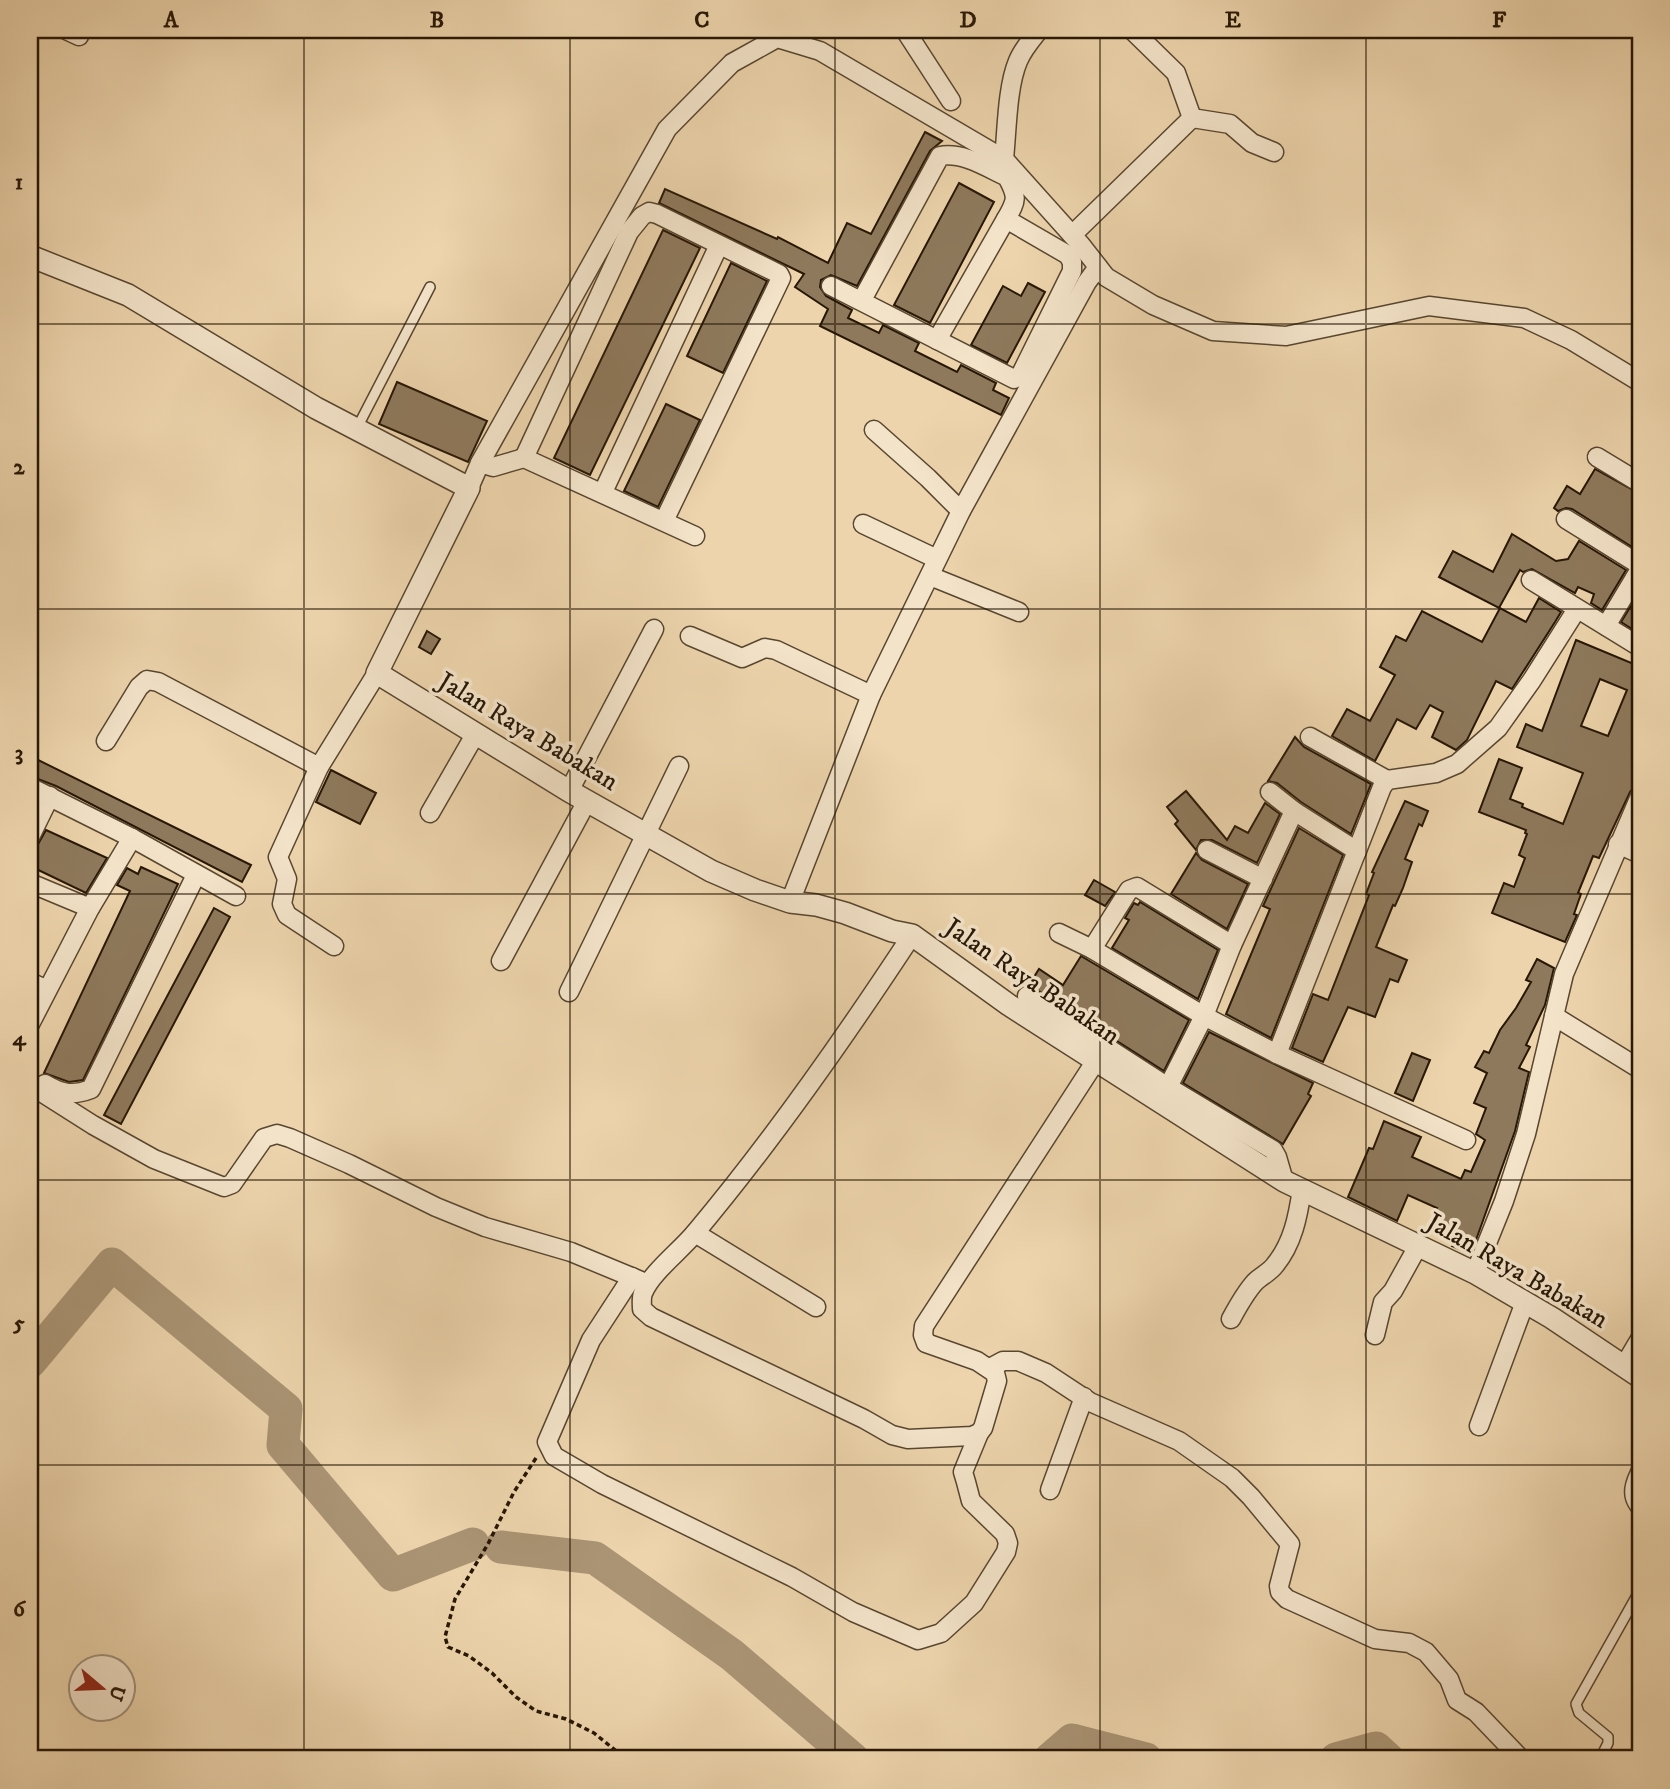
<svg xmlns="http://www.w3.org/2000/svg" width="1670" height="1789" viewBox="0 0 1670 1789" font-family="'IM FELL DW Pica',serif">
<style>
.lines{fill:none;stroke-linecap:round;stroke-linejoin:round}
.river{stroke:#aa9474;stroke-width:33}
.building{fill:#8e795c;stroke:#271706;stroke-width:2;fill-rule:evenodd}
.service-casing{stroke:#584630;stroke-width:12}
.minor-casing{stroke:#584630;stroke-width:21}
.tertiary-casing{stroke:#584630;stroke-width:24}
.path{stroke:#271706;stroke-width:3.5;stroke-dasharray:5 3.5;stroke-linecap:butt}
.service{stroke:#f3e3c9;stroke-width:9}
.minor{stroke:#f3e3c9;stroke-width:18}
.tertiary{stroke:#f3e3c9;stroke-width:21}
.grid{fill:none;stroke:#271706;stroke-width:2;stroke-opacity:0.55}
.labels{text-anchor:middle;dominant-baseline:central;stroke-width:7;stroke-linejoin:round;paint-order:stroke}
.street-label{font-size:26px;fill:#271706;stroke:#f3e3c9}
.neatline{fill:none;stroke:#271706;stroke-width:2.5}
.grid-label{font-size:23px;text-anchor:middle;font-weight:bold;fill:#271706}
</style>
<rect width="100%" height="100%" fill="#edd4ac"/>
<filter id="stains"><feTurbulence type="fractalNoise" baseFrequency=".00286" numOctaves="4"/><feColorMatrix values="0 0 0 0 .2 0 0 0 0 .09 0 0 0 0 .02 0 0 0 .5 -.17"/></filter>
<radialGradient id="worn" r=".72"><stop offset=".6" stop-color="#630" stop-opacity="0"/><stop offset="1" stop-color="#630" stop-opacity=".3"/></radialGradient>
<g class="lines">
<g class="river">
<polyline points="30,1362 112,1264 286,1409 283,1445 393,1575 473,1544"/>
<polyline points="501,1547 595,1558 732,1655 853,1759"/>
<polyline points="1050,1759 1072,1740 1146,1759"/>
<polyline points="1336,1759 1376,1748 1388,1759"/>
</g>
</g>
<g class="building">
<polygon points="925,132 942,141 930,151 857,286 831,275 821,280 820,287 826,296 852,310 848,318 879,333 883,325 919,343 915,351 957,372 961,365 996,383 993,390 1009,398 1001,415 820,326 828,309 795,287 804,274 659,203 665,189 777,239 778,237 828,263 847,223 871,234"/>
<polygon points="959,183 994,202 930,323 894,305"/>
<polygon points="663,230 700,248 590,475 554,458"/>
<polygon points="731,263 767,281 723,373 687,356"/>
<polygon points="1028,283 1045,292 1007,363 971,345 1003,286 1021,296"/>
<polygon points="397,382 487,421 468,462 379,424"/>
<polygon points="666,404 700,420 658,507 624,491"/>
<polygon points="1595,469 1640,494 1640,552 1572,509 1566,508 1558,511 1554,508 1567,486 1580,494"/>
<polygon points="1512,534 1556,561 1568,559 1579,541 1626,570 1602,610 1591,603 1594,594 1578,587 1575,593 1532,569 1523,572 1520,570 1499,608 1439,577 1453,551 1493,572"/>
<polygon points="1640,591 1640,634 1621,622"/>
<polygon points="1539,598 1561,612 1555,622 1512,689 1496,681 1467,740 1456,750 1432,737 1443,712 1430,705 1416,729 1397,719 1375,761 1332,736 1347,709 1370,721 1395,675 1380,667 1396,636 1406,641 1422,611 1482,642 1500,608 1526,622"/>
<polygon points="427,631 440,639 431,654 419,647"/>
<path d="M 1576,640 L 1636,665 L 1640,658 L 1640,785 L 1634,787 L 1630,792 L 1599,858 L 1593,856 L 1578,893 L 1581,894 L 1574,914 L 1577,915 L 1565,942 L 1492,913 L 1504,883 L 1514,887 L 1525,858 L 1519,855 L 1527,834 L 1525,833 L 1526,830 L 1479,812 L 1499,759 L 1522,768 L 1510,799 L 1523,804 L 1522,807 L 1563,824 L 1583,773 L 1517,747 L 1526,724 L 1542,731 ZM 1600,679 L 1627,690 L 1608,736 L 1581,726 Z"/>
<polygon points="1295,737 1304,747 1371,784 1351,834 1301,802 1277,783 1268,781"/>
<polygon points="30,756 251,865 242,882 56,786 30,776"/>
<polygon points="331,770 376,793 360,824 316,802"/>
<polygon points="1186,791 1227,840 1235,826 1248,833 1265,803 1280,814 1257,863 1212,840 1201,840 1196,850 1175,824 1178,821 1167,807"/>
<polygon points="1405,801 1428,811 1422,826 1419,824 1405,859 1412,862 1403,888 1395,906 1393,905 1376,947 1407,960 1398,982 1390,979 1375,1017 1348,1007 1323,1062 1292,1048 1313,994 1328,1000 1369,895 1366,894 1374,873 1372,872"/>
<polygon points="1299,828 1343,855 1271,1038 1226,1014 1270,909 1263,906"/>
<polygon points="46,830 107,858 86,893 30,866 30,848 37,846"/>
<polygon points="1196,853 1202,860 1248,884 1227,929 1171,894"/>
<polygon points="141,867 178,884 153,936 83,1080 69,1082 44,1073 130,891 117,885 127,868 138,874"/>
<polygon points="1094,880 1115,892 1105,906 1085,895"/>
<polygon points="1140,902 1218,950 1198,999 1112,948 1129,920 1125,918 1134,903 1138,905"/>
<polygon points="214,908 230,917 121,1124 104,1115"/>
<polygon points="1081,956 1189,1020 1164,1071 1029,985 1039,969 1063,985"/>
<polygon points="1537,959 1554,968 1545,1005 1526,1045 1530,1047 1519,1068 1529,1072 1515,1131 1471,1254 1452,1246 1456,1237 1429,1226 1437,1208 1408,1195 1397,1221 1348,1197 1369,1148 1373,1149 1384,1121 1421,1137 1412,1157 1461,1179 1465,1170 1471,1172 1485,1140 1476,1134 1486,1108 1474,1103 1487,1073 1475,1067 1484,1051 1489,1053 1500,1030 1516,1008 1531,982 1526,980"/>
<polygon points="1209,1032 1313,1083 1308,1094 1311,1096 1283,1144 1183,1083"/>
<polygon points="1412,1053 1430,1060 1413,1101 1395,1093"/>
</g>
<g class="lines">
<g class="service-casing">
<g id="service">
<polyline points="357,428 430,287"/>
<path d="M 1640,1463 C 1630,1481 1623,1497 1640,1513"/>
<polyline points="1600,1759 1608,1743 1608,1737 1579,1713 1576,1704 1640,1590"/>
</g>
</g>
<g class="minor-casing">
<g id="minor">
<polyline points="66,30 79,36"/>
<polyline points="905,30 951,101"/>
<path d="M 1039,30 C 1031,40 1023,49 1018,61 C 1007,87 1007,130 1004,159 L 1081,245 L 1106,277 L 1153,305 L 1213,331 L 1286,336 L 1429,306 L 1524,318 L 1571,340 L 1640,382"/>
<polyline points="1132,30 1176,73 1192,118 1230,124 1252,143 1274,152"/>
<polyline points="1072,235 1192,118"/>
<path d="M 831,286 L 1014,379 L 1020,376 L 1023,370 L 1072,271 L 1072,262 L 1068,255 L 1006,219 C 1017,200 1018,197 1007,177 C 986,167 963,152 940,156 L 862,300"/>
<polyline points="937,340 1006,219"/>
<polyline points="874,430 928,478 961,511"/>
<polyline points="1597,457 1640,483"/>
<polyline points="524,458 629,232 642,216 649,212 657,214 779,274 781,278 664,521"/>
<polyline points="480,463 493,467 524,458 695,536"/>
<polyline points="469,488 480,463 667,129 732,63 777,38 820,51 1004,159"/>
<polyline points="603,492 719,245"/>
<polyline points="1566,519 1640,565"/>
<polyline points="863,524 937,559"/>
<polyline points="930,576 1019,612"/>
<polyline points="1531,580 1640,647"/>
<polyline points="1606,626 1640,569"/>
<polyline points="690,636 742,658 765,648 776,650 871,695"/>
<polyline points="1310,737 1387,780"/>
<polyline points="106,741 139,687 147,680 158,682 319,767"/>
<polyline points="30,787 132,838 236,896"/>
<polyline points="569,791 654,629"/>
<polyline points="1270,792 1294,811 1357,851"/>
<polyline points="430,813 476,733"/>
<polyline points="30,837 50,796"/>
<polyline points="1618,844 1640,854"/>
<polyline points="1207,850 1263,879"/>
<polyline points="30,883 90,908"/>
<polyline points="790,902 871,695 961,511 1087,282 1098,267"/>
<polyline points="1059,933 1092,949"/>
<path d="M 912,935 C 845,1037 774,1139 695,1233 C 680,1251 651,1273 643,1293 C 641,1298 642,1304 642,1309 L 651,1317 L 864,1419 L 892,1435 L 908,1439 L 972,1436 L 979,1433 L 983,1428 L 997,1381 L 995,1373 L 977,1361 L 926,1343 L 923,1335 L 924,1326 L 1097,1059"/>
<polyline points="1232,945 1137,887 1129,890 1092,949 1204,1016 1277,1054 1382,787 1387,780 1436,773 1457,764 1498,728 1532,680 1577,609"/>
<polyline points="334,946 287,915 282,904 287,879 278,857 319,767 377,673"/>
<polyline points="501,961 587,801"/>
<polyline points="30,982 47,990"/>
<polyline points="569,992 679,766"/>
<polyline points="1027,996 1168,1087 1273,1150 1277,1157 1284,1181"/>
<polyline points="1554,1016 1640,1069"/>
<polyline points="30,1024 90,908 132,838"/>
<polyline points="1277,1054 1466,1140"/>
<path d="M 45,1084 C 62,1094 73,1096 91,1089 L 196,875"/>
<polyline points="30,1085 93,1125 154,1159 224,1187 232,1184 264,1138 277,1134 290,1138 349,1164 436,1207 485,1227 571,1252 641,1281"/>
<polyline points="1168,1087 1204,1016 1232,945 1294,811"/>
<polyline points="695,1233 816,1307"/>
<polyline points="1475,1273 1504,1201 1526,1134 1564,974 1640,796"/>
<polyline points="632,1277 591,1340 547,1442 554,1456 602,1484 792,1577 853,1612 918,1640 941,1633 974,1603 1006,1552 1008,1543 1005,1534 971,1501 966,1482 963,1472 979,1433"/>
<path d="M 1231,1319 C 1238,1306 1245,1293 1255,1282 C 1261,1276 1270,1272 1275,1265 C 1293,1243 1298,1216 1302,1189"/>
<polyline points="1375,1335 1383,1302 1393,1291 1418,1246"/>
<polyline points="1624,1366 1640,1339"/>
<polyline points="990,1368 1003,1361 1018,1361 1046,1373 1090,1402 1179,1441 1232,1478 1251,1497 1290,1544 1279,1586 1280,1592 1287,1599 1375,1639 1409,1643 1426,1652 1449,1679 1457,1700 1476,1712 1521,1759"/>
<polyline points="1479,1426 1525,1302"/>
<polyline points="1050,1490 1084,1397"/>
<polyline points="1634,1759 1640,1758"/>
</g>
</g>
<g class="tertiary-casing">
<polyline id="tertiary" points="30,256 128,295 316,408 469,488 377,673 569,791 711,871 755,890 790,902 816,905 845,913 892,931 912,935 1009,1005 1284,1181 1475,1273 1552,1318 1640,1377"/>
</g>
<polyline class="path" points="536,1458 514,1492 488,1544 455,1599 445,1637 448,1647 469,1656 492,1673 516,1697 536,1711 566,1719 594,1733 626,1759"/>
<use href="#service" class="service"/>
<use href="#minor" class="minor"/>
<use href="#tertiary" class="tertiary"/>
</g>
<path class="grid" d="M 304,30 L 304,1759M 570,30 L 570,1759M 835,30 L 835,1759M 1100,30 L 1100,1759M 1366,30 L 1366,1759M 30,324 L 1640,324M 30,609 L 1640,609M 30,894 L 1640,894M 30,1180 L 1640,1180M 30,1465 L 1640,1465"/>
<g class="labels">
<g class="street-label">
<text transform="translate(528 732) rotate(31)">Jalan Raya Babakan</text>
<text transform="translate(1032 982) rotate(34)">Jalan Raya Babakan</text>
<text transform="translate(1517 1271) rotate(30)">Jalan Raya Babakan</text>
</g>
</g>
<rect width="1670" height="1789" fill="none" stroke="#edd4ac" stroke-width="77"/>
<g transform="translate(102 1688) rotate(109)"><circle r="33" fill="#f3e3c9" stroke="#a1917b" stroke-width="2"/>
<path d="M0-5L12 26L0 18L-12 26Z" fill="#8f2418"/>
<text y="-10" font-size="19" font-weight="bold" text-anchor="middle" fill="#271706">U</text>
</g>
<rect x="38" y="38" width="1594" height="1712" class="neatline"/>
<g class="grid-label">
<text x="171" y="27">A</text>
<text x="437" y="27">B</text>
<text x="702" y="27">C</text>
<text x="968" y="27">D</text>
<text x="1233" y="27">E</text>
<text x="1499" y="27">F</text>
<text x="19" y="189">1</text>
<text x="19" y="474">2</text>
<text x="19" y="760">3</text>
<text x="19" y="1045">4</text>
<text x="19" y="1330">5</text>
<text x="19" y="1616">6</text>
</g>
<rect width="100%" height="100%" filter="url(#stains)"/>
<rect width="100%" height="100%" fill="url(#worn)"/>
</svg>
